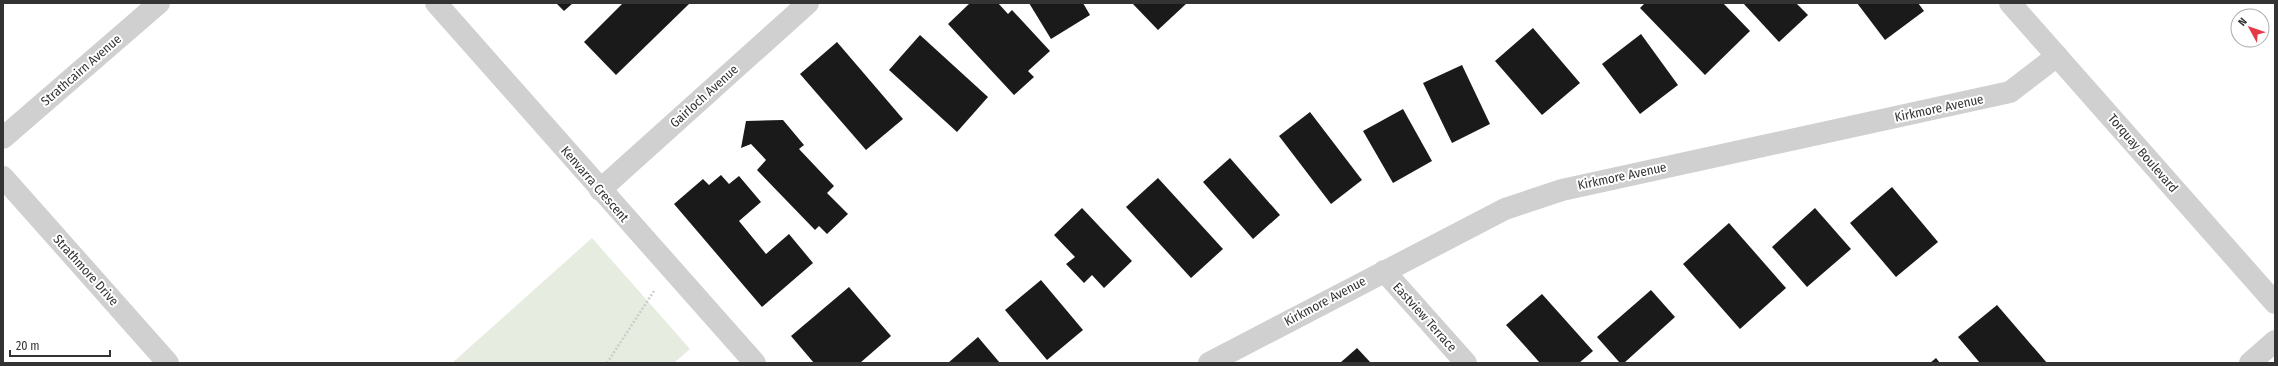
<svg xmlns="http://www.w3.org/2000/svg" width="2278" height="366" viewBox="0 0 2278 366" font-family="'Fira Sans Condensed',sans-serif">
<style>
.green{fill:#e6ecdf}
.building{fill:#1a1a1a}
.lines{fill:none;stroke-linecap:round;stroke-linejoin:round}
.path{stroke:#cdcdcd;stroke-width:2.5;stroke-dasharray:2 2;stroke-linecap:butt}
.minor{stroke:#d0d0d0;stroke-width:22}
.labels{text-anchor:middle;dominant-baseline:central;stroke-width:4;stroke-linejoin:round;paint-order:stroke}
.street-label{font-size:13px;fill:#333;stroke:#fff}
</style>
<rect width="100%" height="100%" fill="#fff"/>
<polygon class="green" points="592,238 690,349 674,363 452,363"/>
<g class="building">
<polygon points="556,3 573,3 564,11"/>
<polygon points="623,3 690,3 616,75 584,42"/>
<polygon points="970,3 998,3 1008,14 1012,10 1050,51 1028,71 1034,77 1014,95 948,24"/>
<polygon points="1029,3 1083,3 1090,15 1051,39"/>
<polygon points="1132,3 1187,3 1158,30"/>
<polygon points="1645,3 1723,3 1750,31 1705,75 1640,8"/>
<polygon points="1743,3 1796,3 1808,15 1779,42"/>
<polygon points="1857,3 1918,3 1924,11 1885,40"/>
<polygon points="1533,28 1580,83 1542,115 1495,61"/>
<polygon points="1641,34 1678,85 1640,114 1602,64"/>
<polygon points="920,35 988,97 957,132 889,70"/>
<polygon points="837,42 903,119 866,150 800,74"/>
<polygon points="1462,65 1490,124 1452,143 1423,83"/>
<polygon points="1403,109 1432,161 1393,183 1363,131"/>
<polygon points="1310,112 1362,180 1331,204 1279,136"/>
<polygon points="783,120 804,145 799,149 834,186 827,193 848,214 827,234 819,226 815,230 757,170 766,160 751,144 741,148 746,121"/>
<polygon points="1230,158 1280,215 1253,239 1203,182"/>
<polygon points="721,175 729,184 739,176 761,202 739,221 766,254 789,234 813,263 762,307 674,204 703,179 709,185"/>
<polygon points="1158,178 1223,249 1191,278 1126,207"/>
<polygon points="1892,187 1938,242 1896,277 1850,223"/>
<polygon points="1082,208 1132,261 1104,288 1092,275 1084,283 1066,264 1075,257 1054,235"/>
<polygon points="1815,208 1851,249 1807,287 1772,247"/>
<polygon points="1729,223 1786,288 1740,329 1683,264"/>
<polygon points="1041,280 1083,330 1047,360 1005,310"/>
<polygon points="849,287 891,336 860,363 814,363 791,336"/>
<polygon points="1651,290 1675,317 1624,363 1620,363 1597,337"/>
<polygon points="1542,294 1593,351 1579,363 1540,363 1506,325"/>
<polygon points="1997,305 2047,363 1980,363 1958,337"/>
<polygon points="978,337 1000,363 948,363"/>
<polygon points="1357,348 1371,363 1340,363"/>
<polygon points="1936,358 1940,363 1930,363"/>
</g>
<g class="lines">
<polyline class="path" points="607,363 654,291"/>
<g class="minor">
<polyline points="436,3 755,363"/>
<polyline points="2010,3 2275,303"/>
<polyline points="3,138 159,3"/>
<polyline points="3,177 168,363"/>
<polyline points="600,190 808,3"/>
<polyline points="1384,271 1466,363"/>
<polyline points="1209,363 1505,209 1562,190 2010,92 2057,56"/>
<polyline points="2250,363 2275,341"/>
</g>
</g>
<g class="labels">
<g class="street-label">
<text transform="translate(81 70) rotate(-41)">Strathcairn Avenue</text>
<text transform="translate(704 96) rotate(-42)">Gairloch Avenue</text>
<text transform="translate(1939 108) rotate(-12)">Kirkmore Avenue</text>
<text transform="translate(2143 153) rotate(49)">Torquay Boulevard</text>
<text transform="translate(1622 176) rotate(-12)">Kirkmore Avenue</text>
<text transform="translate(595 184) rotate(49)">Kenvarra Crescent</text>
<text transform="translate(86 270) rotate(48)">Strathmore Drive</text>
<text transform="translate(1325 301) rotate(-28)">Kirkmore Avenue</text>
<text transform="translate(1425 317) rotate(48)">Eastview Terrace</text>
</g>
</g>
<rect width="2278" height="366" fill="none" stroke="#333333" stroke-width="8"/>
<g transform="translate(2250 28) rotate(310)"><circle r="19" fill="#ffffff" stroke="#adadad"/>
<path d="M0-3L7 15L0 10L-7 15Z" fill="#e63946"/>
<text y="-6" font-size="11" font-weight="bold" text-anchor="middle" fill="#333333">N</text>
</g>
<path d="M10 350v6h100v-6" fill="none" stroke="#333333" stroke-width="2"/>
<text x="16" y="350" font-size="12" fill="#333333" stroke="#ffffff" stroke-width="3" paint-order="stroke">20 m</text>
</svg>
